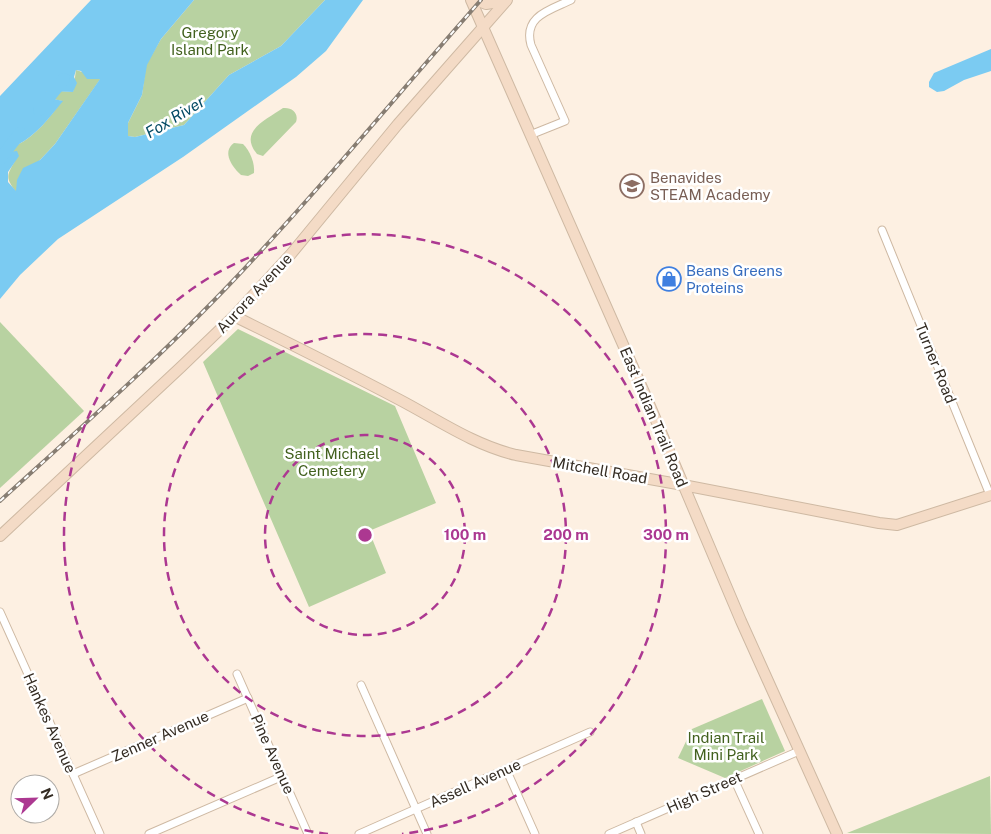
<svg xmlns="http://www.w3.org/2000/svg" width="991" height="834" viewBox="0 0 991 834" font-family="'Public Sans',sans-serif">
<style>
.green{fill:#b8d2a1}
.water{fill:#7bcbf2;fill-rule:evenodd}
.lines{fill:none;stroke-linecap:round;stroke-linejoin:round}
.river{stroke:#7bcbf2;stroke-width:12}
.street-casing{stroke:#ceb9a3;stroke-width:9}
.secondary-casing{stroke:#ceb9a3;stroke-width:12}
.street{stroke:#fff;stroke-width:7}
.secondary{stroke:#f4dbc6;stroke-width:10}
.rail-casing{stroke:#877d72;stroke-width:4}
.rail{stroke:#fff;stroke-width:2;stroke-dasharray:5.5;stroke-linecap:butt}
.ring{fill:none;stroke:#ac3891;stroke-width:2.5;stroke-dasharray:9 6}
.labels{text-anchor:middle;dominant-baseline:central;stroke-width:5;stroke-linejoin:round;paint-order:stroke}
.park-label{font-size:15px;fill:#42611e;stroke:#fff}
.education-label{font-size:15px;fill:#785e54;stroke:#fff;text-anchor:start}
.shop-label{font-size:15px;fill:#366cbe;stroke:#fff;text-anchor:start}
.street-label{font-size:15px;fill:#342c23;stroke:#fff}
.water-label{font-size:16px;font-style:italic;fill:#034a64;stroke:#fff}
.centre{fill:#ac3891;stroke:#fff;stroke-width:2.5}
.ring-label{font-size:15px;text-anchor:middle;font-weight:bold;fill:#ac3891;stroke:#fff;stroke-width:5;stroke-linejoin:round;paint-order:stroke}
</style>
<rect width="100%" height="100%" fill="#fdf0e2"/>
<g class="green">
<polygon points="194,0 325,0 281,46 229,75 184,125 135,137 128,136 128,123 142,95 146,65 161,39"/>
<path d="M 76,70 L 101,78 L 55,144 L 40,160 L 16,192 C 6,178 6,176 15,161 L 1,155 L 2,148 C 6,147 13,147 17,145 C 36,136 50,117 62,101 L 44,97 L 47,90 L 73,92 Z"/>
<path d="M 283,108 C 292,107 299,113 296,122 L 263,156 L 257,154 C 238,131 266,120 283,108 Z"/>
<path d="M 234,143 L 243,144 C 250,151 255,163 254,173 L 248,176 L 241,175 C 233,168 221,152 234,143 Z"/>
<polygon points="0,322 84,411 0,488"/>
<polygon points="238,329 395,406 436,503 369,531 386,573 309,607 203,362"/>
<polygon points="762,699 785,751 725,778 678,758 692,729"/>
<polygon points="990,776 991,834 847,833"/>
</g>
<g class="water">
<path d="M 91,0 L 194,0 L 161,39 L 147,65 L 142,95 L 128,123 L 128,136 L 135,137 L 184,125 L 229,75 L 281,46 L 325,0 L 363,0 L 326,51 L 296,77 L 183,157 L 58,239 L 20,275 L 0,299 L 0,96 ZM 76,70 L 81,71 L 87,79 L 100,79 L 55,144 L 40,160 L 23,168 L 17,180 L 16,191 L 8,182 L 8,172 L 19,156 L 17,151 L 9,152 L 2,154 L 2,148 C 6,147 13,147 17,145 C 36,136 50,117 63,101 L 45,97 L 47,91 L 73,92 L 77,83 L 74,77 Z"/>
<polygon points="991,49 991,71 964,80 944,91 937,92 929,87 929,82 934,73"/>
</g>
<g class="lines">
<g class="river">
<polyline points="39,110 64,79"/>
<polyline points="0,159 20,133"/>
</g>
<g class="street-casing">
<g id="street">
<path d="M 530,135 L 565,121 L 531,45 C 523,16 550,10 571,0"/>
<polyline points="882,230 990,495"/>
<polyline points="0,612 100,834"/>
<polyline points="237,674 308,834"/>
<polyline points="361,685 427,834"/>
<polyline points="506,769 535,834"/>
<polyline points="73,774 248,698"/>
<polyline points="734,779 759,834"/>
<polyline points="636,822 641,834"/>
<polyline points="149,834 283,776"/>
<polyline points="359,834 590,732"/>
<polyline points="609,834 799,751"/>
</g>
</g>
<g class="secondary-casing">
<g id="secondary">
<polyline points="471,0 647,399 741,621 837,834"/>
<polyline points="476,0 486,4 506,1"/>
<path d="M 234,316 C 289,343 345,371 400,400 C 438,420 474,445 516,455 L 683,485 L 879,523 L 897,525 L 991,495"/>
<polyline points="0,536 181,367 234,316 291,254 398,124 507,0"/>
</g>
</g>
<use href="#street" class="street"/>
<use href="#secondary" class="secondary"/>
<g class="rail-casing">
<path id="rail" d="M 0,501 C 77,431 156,361 228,286 C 316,194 397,95 481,0"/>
</g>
<use href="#rail" class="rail"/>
</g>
<g class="ring">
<circle cx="365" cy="535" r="100"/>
<circle cx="365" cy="535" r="201"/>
<path d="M328 834A301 301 0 1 1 402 834"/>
</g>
<defs>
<g id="school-ring" transform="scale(1.25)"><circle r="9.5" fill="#fff" stroke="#8d6e63" stroke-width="1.5"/><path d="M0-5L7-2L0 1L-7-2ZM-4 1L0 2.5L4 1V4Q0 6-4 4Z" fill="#8d6e63"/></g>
<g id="shop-ring" transform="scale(1.25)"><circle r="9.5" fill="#fff" stroke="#3f7fe0" stroke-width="1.5"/><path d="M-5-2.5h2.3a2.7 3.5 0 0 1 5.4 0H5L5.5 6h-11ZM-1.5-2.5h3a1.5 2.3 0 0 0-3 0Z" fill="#3f7fe0"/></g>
</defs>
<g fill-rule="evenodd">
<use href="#school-ring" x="632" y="186"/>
<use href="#shop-ring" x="669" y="279"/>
</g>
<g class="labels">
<g class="park-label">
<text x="210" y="32">Gregory<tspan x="210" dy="17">Island Park</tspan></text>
<text x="332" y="453">Saint Michael<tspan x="332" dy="17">Cemetery</tspan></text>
<text x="726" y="737">Indian Trail<tspan x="726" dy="17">Mini Park</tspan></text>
</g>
<g class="education-label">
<text x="650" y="177">Benavides<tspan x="650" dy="17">STEAM Academy</tspan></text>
</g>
<g class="shop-label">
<text x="686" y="270">Beans Greens<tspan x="686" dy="17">Proteins</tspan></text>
</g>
<g class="street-label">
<text transform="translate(254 293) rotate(-47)">Aurora Avenue</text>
<text transform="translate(936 363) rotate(68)">Turner Road</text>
<text transform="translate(654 417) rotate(67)">East Indian Trail Road</text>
<text transform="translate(600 470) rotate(10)">Mitchell Road</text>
<text transform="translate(50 723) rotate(66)">Hankes Avenue</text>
<text transform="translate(160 736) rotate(-24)">Zenner Avenue</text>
<text transform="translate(273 754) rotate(66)">Pine Avenue</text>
<text transform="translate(475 783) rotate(-24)">Assell Avenue</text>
<text transform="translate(704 792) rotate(-24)">High Street</text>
</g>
<g class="water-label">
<text transform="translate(175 117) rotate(-31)">Fox River</text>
</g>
</g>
<circle cx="365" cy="535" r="8" class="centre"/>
<g class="ring-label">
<text x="465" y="540">100 m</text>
<text x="566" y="540">200 m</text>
<text x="666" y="540">300 m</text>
</g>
<g transform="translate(35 799) rotate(67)"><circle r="24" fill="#ffffff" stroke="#aeaba7"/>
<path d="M0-4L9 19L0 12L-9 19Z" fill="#ac3891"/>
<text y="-8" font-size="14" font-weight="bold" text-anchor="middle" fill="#342c23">N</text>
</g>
</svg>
